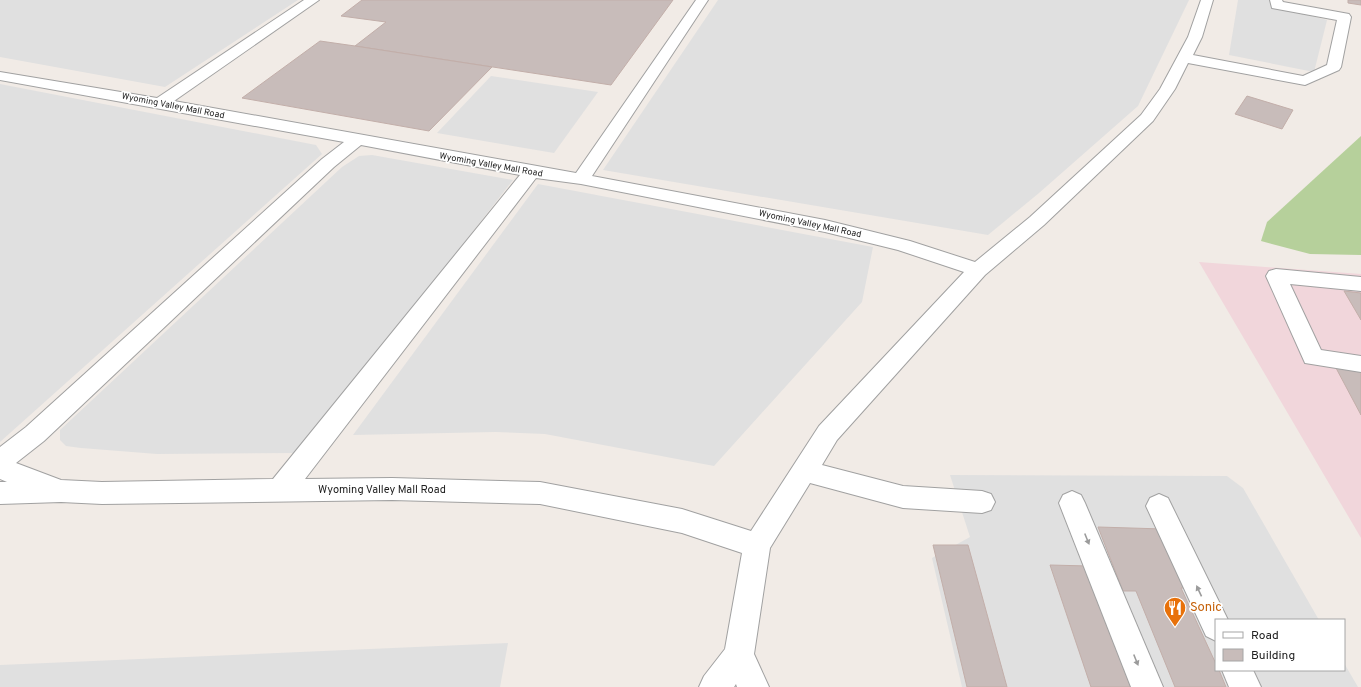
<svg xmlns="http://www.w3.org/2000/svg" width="1361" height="687" viewBox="0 0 1361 687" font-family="Overpass,sans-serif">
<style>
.commercial{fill:#f1d6db}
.forest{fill:#b6d09b}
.parking{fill:#e0e0e0}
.building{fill:#c8bcba;stroke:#c2aea9}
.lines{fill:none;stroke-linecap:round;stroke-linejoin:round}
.minor-casing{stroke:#a1a1a1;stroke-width:2}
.minor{fill:#fff;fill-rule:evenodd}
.oneway{fill:#9b9b9b}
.labels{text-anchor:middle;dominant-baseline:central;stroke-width:3.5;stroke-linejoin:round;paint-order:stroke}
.far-street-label{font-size:9px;fill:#202020;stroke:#fff}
.street-label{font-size:11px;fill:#202020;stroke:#fff}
.near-food-label{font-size:13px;fill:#c56008;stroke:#fff;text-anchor:start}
</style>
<rect width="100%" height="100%" fill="#f1ebe6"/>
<polygon class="commercial" points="1199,262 1361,274 1361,538"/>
<polygon class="forest" points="1361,136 1361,255 1310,254 1261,241 1267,222"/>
<g class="parking">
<polygon points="0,0 298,0 165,87 0,57"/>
<polygon points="718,0 1189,0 1138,106 1039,193 988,235 603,170"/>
<polygon points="1238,0 1272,0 1273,6 1327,20 1314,72 1229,55"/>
<polygon points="491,76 598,92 554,153 437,133"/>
<polygon points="0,84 316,145 322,154 0,442"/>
<polygon points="372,155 513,180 301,453 157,454 81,448 66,446 60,440 60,430 342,167 359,156"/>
<polygon points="538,184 873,247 862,302 714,466 545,434 495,432 353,435"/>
<polygon points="950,475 1227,476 1243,488 1319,620 1216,620 1216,670 1344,670 1344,663 1358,687 962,687 932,558 970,537"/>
<polygon points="508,643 500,687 0,687 0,665"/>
</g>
<g class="building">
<polygon points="362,0 673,0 611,85 355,46 386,22 341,16"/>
<polygon points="1348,0 1361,0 1361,5 1348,3"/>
<polygon points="320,41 355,46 492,67 429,131 242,98"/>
<polygon points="1247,96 1293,110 1282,129 1235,114"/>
<polygon points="1344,291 1361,293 1361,320"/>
<polygon points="1336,368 1361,371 1361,415"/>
<polygon points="1098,527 1163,529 1191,588 1181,588 1216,664 1216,670 1219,670 1226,687 1175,687 1136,591 1123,591"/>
<polygon points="933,545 968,545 1007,687 967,687"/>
<polygon points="1050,565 1088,566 1133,687 1091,687"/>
</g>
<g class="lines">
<g class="minor-casing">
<g id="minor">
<path d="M 304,0 L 319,0 L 174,101 L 576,173 L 696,0 L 708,0 L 592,176 L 825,220 L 910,241 L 975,262 L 1030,217 L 1141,115 L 1160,89 L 1188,37 L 1201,0 L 1213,0 L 1202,37 L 1193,55 L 1303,76 L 1327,65 L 1337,20 L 1272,8 L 1270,0 L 1282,0 L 1283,2 L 1349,14 L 1351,17 L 1341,67 L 1339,70 L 1305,85 L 1188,63 L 1175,89 L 1153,121 L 1044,225 L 985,275 L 837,440 L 822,465 L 903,486 L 982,491 L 991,494 L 995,502 L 991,510 L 982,513 L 903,508 L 810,483 L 770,548 L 754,654 L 769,687 L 737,687 L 736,684 L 734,687 L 699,687 L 704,676 L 725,649 L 742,553 L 682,533 L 540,504 L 392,500 L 102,504 L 61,502 L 0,504 L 0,482 L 7,482 L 0,479 L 0,447 L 26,427 L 322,159 L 344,142 L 0,80 L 0,72 L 157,98 ZM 361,145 L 520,175 L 273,479 L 102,482 L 61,480 L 16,463 L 44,441 L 334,167 ZM 536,178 L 581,184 L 825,232 L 898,250 L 964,272 L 819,426 L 751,531 L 682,509 L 540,482 L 392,478 L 305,479 Z"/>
<polygon points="1276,269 1361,277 1361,291 1290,284 1321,350 1361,356 1361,372 1305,363 1266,276 1269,271"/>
<polygon points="1072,491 1081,495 1085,503 1163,687 1131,687 1059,503 1063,495"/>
<polygon points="1159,494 1168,498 1228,620 1216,620 1216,641 1206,636 1146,506 1150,498"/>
<polygon points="1222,670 1253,670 1261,687 1229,687"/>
</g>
</g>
<use href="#minor" class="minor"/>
</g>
<defs><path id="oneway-solid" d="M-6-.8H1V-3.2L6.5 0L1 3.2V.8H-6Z"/></defs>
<g class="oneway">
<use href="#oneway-solid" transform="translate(1087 539) rotate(68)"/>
<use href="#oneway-solid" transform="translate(1199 591) rotate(-115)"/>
<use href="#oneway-solid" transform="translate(1136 660) rotate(68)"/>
</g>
<defs>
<g id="restaurant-pin" transform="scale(1.15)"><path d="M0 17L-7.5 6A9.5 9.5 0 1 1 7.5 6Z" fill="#e8710a" stroke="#fff"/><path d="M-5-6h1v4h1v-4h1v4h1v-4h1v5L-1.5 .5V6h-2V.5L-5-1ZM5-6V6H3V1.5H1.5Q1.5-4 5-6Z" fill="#fff"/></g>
</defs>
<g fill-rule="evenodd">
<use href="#restaurant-pin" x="1175" y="608"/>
</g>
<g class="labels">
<g class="far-street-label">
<text transform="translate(173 106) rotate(11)">Wyoming Valley Mall Road</text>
<text transform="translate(491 165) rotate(10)">Wyoming Valley Mall Road</text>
<text transform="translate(810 224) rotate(12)">Wyoming Valley Mall Road</text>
</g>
<g class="street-label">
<text x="382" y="490">Wyoming Valley Mall Road</text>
</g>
<g class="near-food-label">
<text x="1190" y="608">Sonic</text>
</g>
</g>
<rect x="1215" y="619" width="130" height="52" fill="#ffffff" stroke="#a6a6a6"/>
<rect x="1223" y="632" width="20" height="6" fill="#ffffff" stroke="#a6a6a6"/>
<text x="1251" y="639" font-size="12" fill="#202020">Road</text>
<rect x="1223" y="649" width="20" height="12" fill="#c8bcba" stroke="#a6a6a6"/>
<text x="1251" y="659" font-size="12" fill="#202020">Building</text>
</svg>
